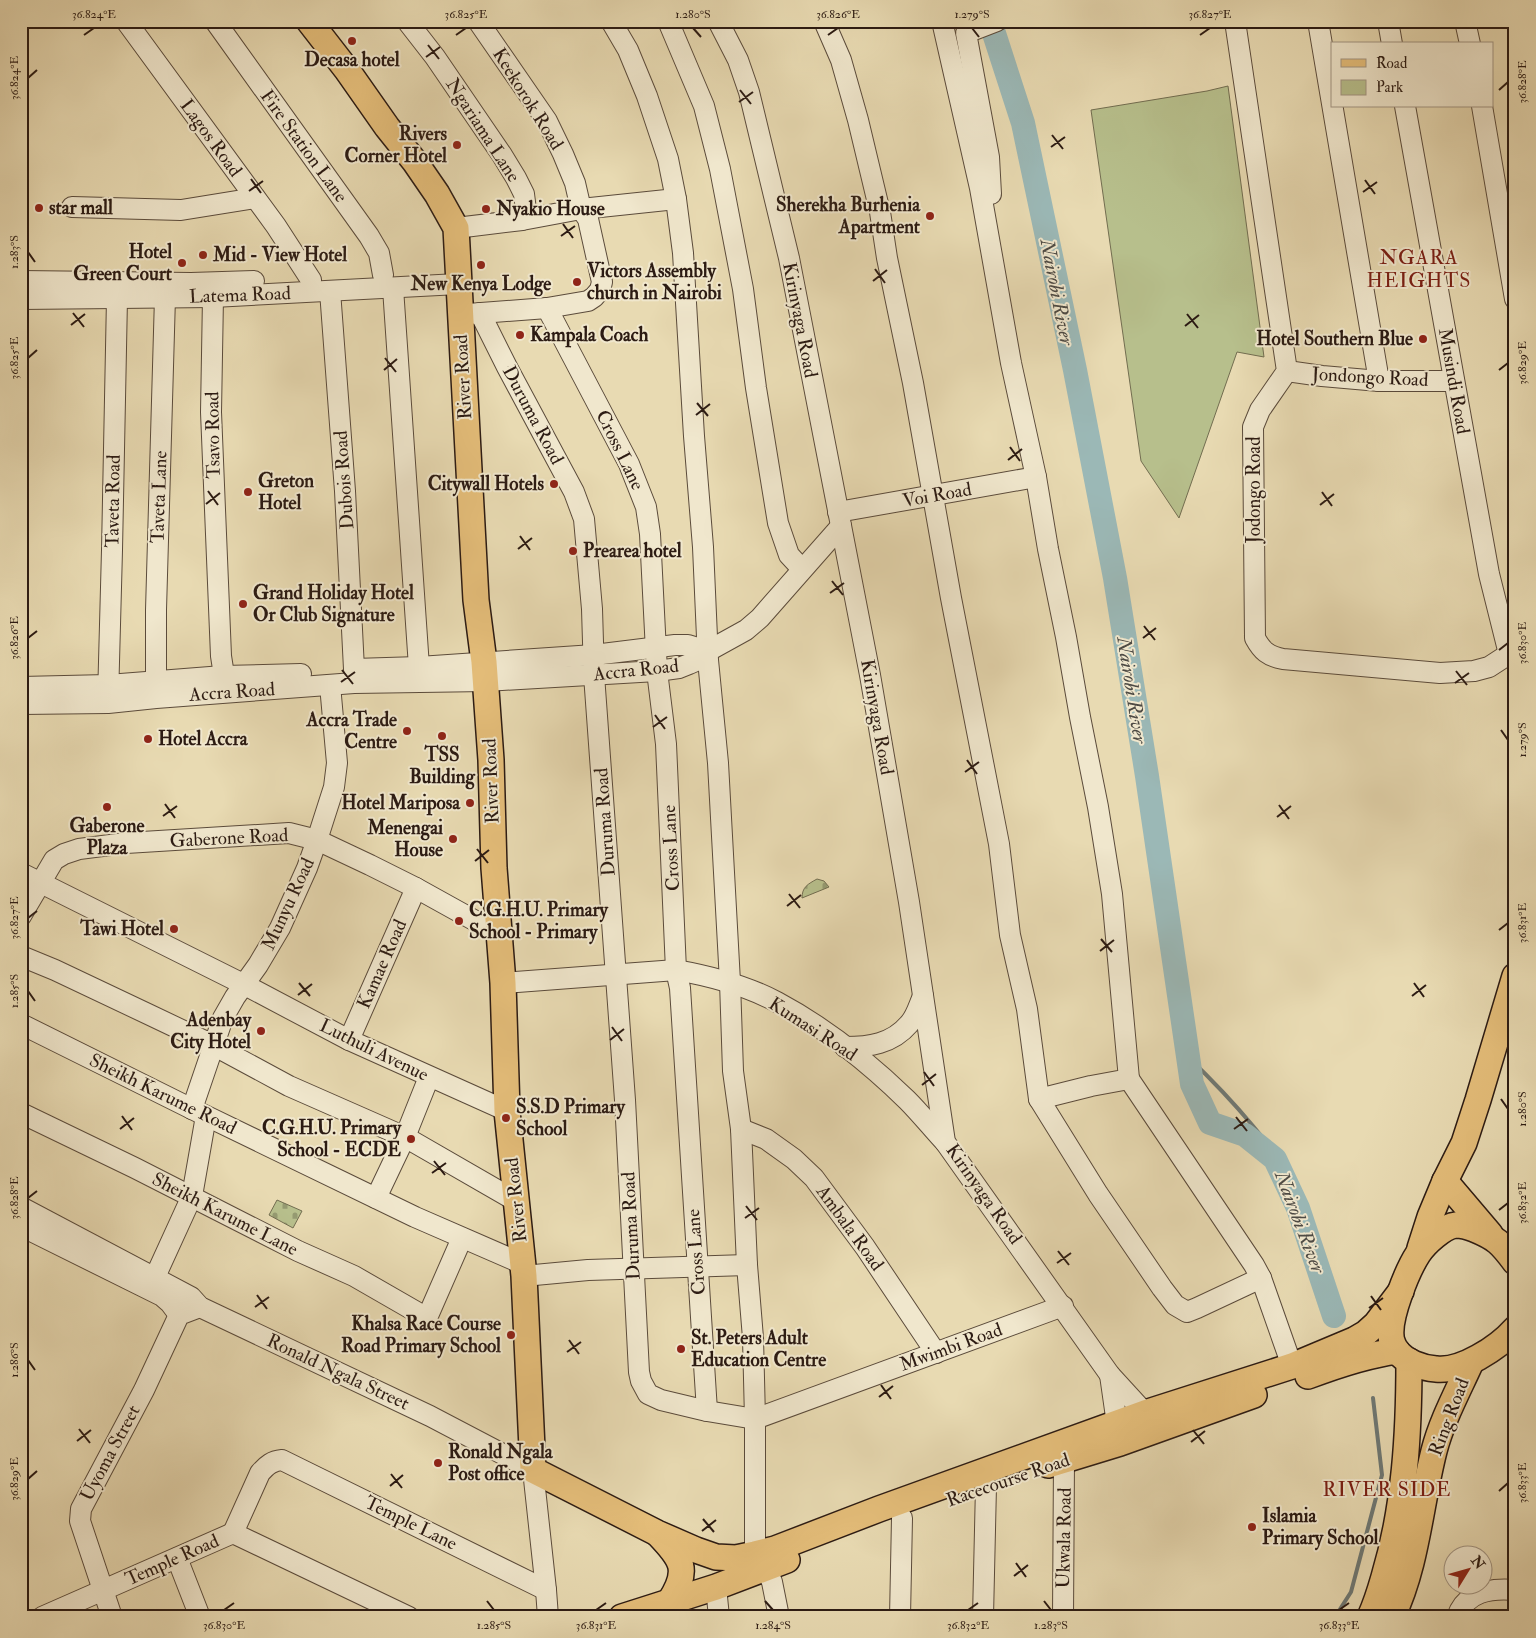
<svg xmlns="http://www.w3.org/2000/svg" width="1536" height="1638" viewBox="0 0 1536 1638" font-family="'IM FELL Double Pica',serif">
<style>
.cemetery{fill:url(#cemetery-stones);stroke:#726d50}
.park{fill:#b7bf8c;stroke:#726d50}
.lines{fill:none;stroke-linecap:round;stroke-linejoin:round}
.stream{stroke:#6f7975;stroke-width:4}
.river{stroke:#9bb8b6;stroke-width:24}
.minor-casing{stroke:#5b4b3b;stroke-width:22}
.major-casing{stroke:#2c1b13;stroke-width:28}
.minor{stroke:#f0e7cd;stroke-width:20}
.major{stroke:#e4bd79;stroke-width:25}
.ticks{fill:none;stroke:#2c1b13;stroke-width:2}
.poi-dot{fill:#8f2418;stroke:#f0e7cd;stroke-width:2}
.labels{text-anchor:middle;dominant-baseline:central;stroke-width:4;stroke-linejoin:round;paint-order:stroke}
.poi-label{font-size:19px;font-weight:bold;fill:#2c1b13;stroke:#f0e7cd;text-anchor:start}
.street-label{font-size:19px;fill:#2c1b13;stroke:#f0e7cd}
.neighbourhood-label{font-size:20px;letter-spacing:1px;fill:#7a1f14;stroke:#f0e7cd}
.water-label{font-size:20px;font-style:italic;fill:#4d4a44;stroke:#f0e7cd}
.neatline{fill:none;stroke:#2c1b13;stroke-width:2}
.ticks-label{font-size:12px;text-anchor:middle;fill:#2c1b13}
</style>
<defs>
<pattern id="cemetery-stones" width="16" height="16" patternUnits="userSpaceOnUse" patternTransform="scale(1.25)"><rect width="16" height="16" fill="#b7bf8c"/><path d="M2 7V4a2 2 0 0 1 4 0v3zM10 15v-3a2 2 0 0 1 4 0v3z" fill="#959a71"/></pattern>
</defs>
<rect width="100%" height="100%" fill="#e8dab2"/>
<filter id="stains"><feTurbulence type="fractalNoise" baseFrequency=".004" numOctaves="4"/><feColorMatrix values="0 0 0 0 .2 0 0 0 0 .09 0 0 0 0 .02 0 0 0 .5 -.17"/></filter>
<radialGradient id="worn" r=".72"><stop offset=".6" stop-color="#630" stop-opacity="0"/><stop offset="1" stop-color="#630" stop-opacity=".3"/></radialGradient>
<g class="cemetery">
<path d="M 817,879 L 824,881 L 829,887 L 802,898 C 802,887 808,884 817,879 Z"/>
<polygon points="277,1200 302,1211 293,1228 269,1215"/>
</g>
<polygon class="park" points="1228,86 1264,357 1237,352 1179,518 1141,461 1091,110 1207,91"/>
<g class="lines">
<g class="stream">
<path d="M 1188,1057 C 1211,1079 1233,1102 1253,1126 C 1262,1137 1270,1146 1275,1159"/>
<polyline points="1335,1617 1351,1592 1382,1475 1373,1398"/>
</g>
<polyline class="river" points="990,21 1023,123 1075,370 1115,578 1147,776 1192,1084 1210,1123 1245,1135 1275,1159 1298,1208 1334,1316"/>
<g class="minor-casing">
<g id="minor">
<polyline points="126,21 276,226 311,280"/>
<polyline points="215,21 369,236 379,253 383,275"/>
<polyline points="407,21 435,57 502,155 516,178 524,194 525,202 526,211 522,220"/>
<polyline points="611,21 628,50 647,96 668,159 676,199 683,253 694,436 703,547 708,660 718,763 730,982 733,1071 741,1129 747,1265 753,1338 755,1419 755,1554"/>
<polyline points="668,21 704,106 720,169 743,289 756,388 778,523 789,555 802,569"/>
<polyline points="718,21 738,60 749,92 789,258 870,675 909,902 945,1142 1110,1375 1153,1422"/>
<polyline points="824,21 841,60 858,120 880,212 887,258 913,383 951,598 999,844 1010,935 1027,1009 1039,1099 1098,1194 1162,1288 1175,1305 1187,1312 1197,1308 1261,1278"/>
<polyline points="942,21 980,188 1011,363 1036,477 1048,549 1066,637 1080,717 1098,807 1112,894 1129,1079 1091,1086 1039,1099"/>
<path d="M 1235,21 L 1287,371 L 1260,410 L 1253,427 L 1255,638 C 1262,651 1268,656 1283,659 L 1440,673 L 1474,671 L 1489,667 L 1509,654 L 1515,653"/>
<polyline points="1318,21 1379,381"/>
<polyline points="1388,21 1392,44"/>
<polyline points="1465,21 1470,44"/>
<polyline points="1405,106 1489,574 1509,654"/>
<polyline points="1482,106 1515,299"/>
<polyline points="991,194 989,157 966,33 997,21"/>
<polyline points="72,207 181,210 255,198"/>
<polyline points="456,228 522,220 581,209 676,199"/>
<polyline points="21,281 191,283 254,281"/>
<polyline points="393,288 419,667"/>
<polyline points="330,291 345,491 354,669"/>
<polyline points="213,297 211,412 221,656 226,688"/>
<polyline points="21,299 213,297 458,284"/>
<polyline points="547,308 629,464 646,507 650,534 657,671 666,744 676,970 680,988 707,1411"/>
<polyline points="480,313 507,367 574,492 584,519 592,609 594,675 625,1100 639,1372 641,1381 648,1394 661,1400 707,1411 755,1419 1063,1306"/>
<polyline points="468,314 547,308 588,301 594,297 600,290 602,282 588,219 581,209 575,183 563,154 547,121 478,21"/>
<polyline points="1287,371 1322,376 1379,381 1454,381"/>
<polyline points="838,512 1036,477"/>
<polyline points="354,669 419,667 594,655 675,645 688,645 708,651"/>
<polyline points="21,687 108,685 223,676 301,674"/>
<polyline points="156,695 156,610 165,297"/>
<polyline points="108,699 112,550 117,298"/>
<polyline points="21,704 108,703 156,698 354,683 486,681 657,671 679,668 689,664 698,660 708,651 746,630 760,618 841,526"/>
<polyline points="21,873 243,984 349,1040 507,1111"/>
<polyline points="21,916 54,860 64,854 79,849 126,843 289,833 317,840 370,865 416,888 499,934"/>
<polyline points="21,956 55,970 150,1015 213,1045 289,1086 405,1137 516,1201"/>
<path d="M 503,983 L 676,970 C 710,976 745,985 777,1002 C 824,1027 869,1063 907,1100 C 920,1113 932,1128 945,1142"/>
<polyline points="21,1024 192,1109 415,1217 523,1264"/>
<polyline points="349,1040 416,888"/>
<path d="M 845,1047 C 869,1047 892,1044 909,1024 C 916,1017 919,1005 923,996"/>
<polyline points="1129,1079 1254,1265 1261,1278 1292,1366"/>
<polyline points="192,1109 223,1018 235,997 258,965 280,928 307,868 317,840 334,787 337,763 330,685"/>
<polyline points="21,1113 135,1168 298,1251 354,1276 427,1318 462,1238"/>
<polyline points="741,1129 766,1139 794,1159 814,1178 865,1247 936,1353"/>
<polyline points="376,1198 405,1137 429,1077"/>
<polyline points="21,1207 191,1297 200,1307 430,1416 533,1470 546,1590 548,1617"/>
<polyline points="21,1226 162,1296 170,1303 179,1315"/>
<polyline points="524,1276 588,1270 747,1265"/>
<polyline points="155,1277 192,1196 206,1116"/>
<polyline points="1110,1375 1119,1438"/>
<path d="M 233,1533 L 260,1473 C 267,1465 272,1461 282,1460 L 546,1590"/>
<polyline points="177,1558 200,1617"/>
<polyline points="766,1568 772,1582 779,1617"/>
<polyline points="716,1587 719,1617"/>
<polyline points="42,1617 233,1533 409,1617"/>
<polyline points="112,1617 80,1521 81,1509 144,1390 179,1315 200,1307"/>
<polyline points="900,1617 902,1518"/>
<polyline points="983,1617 986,1486"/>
<polyline points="1063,1617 1064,1460"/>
<path d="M 1457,1617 C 1466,1591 1491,1588 1515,1590"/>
</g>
</g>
<g class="major-casing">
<g id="major">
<polyline points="309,21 347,70 387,127 415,162 437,194 456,228 476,600 484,662 491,760 494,868 503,983 507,1111 524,1276 533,1470 657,1533 696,1550 716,1557 736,1558 755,1554 775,1549 879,1509 1145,1413 1292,1366 1354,1340 1366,1333 1376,1324 1401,1291"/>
<polyline points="1445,1181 1490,1234"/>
<polyline points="1420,1248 1430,1217 1445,1181 1464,1143 1478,1100 1515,976"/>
<path d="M 1515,1262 C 1501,1243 1496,1238 1474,1229 C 1469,1227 1462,1225 1456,1225 C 1444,1226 1425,1243 1418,1254 C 1407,1271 1389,1316 1391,1336 C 1391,1340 1394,1347 1396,1350 C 1405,1362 1422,1368 1436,1369 C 1461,1372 1498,1348 1515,1329"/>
<path d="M 1308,1376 C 1337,1365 1366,1355 1397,1351"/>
<polyline points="1048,1465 1120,1443 1254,1395"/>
<path d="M 659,1535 C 682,1559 690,1570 670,1601"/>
<polyline points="622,1617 716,1587 787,1560"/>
<path d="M 1370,1617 C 1376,1604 1380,1591 1384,1577 C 1405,1507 1409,1433 1409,1361"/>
<path d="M 1392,1617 C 1417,1565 1420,1506 1434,1451 C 1442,1420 1458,1391 1471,1362"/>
</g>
</g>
<use href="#minor" class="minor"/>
<use href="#major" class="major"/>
</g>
<path class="ticks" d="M 693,28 L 701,37M 972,28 L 979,37M 84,35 L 94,28M 456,35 L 466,28M 828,35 L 838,28M 1200,35 L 1210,28M 428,45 L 439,59M 426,57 L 440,47M 28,78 L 37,70M 740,90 L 751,104M 1499,90 L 1508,82M 739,102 L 753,92M 1052,135 L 1063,149M 1051,147 L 1065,137M 251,179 L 261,193M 1365,180 L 1375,194M 249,191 L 263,181M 1363,192 L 1377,182M 563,224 L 573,238M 561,236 L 575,226M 28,252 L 35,262M 875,269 L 885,283M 873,281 L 887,270M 73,313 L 84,327M 1187,314 L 1198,328M 71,325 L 85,314M 1185,326 L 1199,315M 28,358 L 37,350M 385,358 L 396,372M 384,370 L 397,359M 1499,370 L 1508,363M 697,403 L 708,416M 696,415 L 710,404M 1010,447 L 1020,461M 1008,460 L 1022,449M 208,491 L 218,505M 1322,492 L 1332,506M 206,504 L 220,493M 1320,505 L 1334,494M 520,536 L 530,550M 518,549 L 532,538M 832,581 L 843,595M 830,593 L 844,583M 1144,626 L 1155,640M 28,638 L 37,631M 1143,638 L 1156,628M 1499,650 L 1508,643M 342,670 L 353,684M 1456,671 L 1467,685M 341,682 L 355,672M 1455,683 L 1469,673M 655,715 L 665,729M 653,727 L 667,717M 1501,730 L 1508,740M 967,760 L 977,774M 965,772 L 979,762M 165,804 L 175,818M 1279,805 L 1289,819M 163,816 L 177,806M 1277,817 L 1291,806M 477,849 L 488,863M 475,861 L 489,850M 789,894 L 800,908M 787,906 L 801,895M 28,918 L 37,911M 1499,930 L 1508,923M 1101,939 L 1112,952M 1100,951 L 1114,940M 299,983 L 310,996M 1414,983 L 1424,997M 28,991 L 35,1001M 298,995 L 312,984M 1412,996 L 1426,985M 612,1027 L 622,1041M 610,1040 L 624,1029M 924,1072 L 934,1086M 922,1085 L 936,1074M 1501,1099 L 1508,1109M 122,1116 L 132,1130M 1236,1117 L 1247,1131M 120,1129 L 134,1118M 1234,1129 L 1248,1119M 434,1161 L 445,1175M 432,1173 L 446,1163M 28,1198 L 37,1191M 746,1206 L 757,1220M 1499,1210 L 1508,1203M 745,1218 L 759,1208M 1058,1251 L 1069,1265M 1057,1263 L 1071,1253M 257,1295 L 267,1309M 1371,1296 L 1381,1310M 255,1307 L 269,1297M 1369,1308 L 1383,1298M 569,1340 L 579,1354M 567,1352 L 581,1342M 28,1360 L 35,1370M 881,1385 L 891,1399M 879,1397 L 893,1386M 79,1429 L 90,1443M 1193,1430 L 1204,1444M 77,1441 L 91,1430M 1191,1442 L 1205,1431M 391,1474 L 402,1488M 28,1479 L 37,1471M 390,1486 L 403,1475M 1499,1491 L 1508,1483M 703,1519 L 714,1532M 702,1531 L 716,1520M 1016,1563 L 1026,1577M 1014,1576 L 1028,1565M 487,1601 L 494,1610M 765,1601 L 773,1610M 1044,1601 L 1051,1610M 224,1610 L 234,1603M 596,1610 L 606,1603M 968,1610 L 978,1603M 1339,1610 L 1349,1603"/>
<g class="poi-dot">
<circle cx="352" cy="41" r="5"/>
<circle cx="457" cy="145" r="5"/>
<circle cx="39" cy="208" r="5"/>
<circle cx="486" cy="209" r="5"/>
<circle cx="930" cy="216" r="5"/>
<circle cx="203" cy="255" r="5"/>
<circle cx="182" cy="263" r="5"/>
<circle cx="481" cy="265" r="5"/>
<circle cx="577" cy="282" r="5"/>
<circle cx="520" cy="335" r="5"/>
<circle cx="1423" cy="339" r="5"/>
<circle cx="554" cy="484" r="5"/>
<circle cx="248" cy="492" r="5"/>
<circle cx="573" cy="551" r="5"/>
<circle cx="243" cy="604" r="5"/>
<circle cx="407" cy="731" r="5"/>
<circle cx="442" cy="736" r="5"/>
<circle cx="148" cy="739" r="5"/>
<circle cx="470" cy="803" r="5"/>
<circle cx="107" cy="807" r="5"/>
<circle cx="453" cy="839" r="5"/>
<circle cx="459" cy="921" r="5"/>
<circle cx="174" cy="929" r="5"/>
<circle cx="261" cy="1031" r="5"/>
<circle cx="506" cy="1118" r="5"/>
<circle cx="411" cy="1139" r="5"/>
<circle cx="511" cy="1335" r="5"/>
<circle cx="681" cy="1349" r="5"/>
<circle cx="438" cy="1463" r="5"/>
<circle cx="1252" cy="1527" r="5"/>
</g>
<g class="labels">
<g class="poi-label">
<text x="352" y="60" text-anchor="middle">Decasa hotel</text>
<text x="447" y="134" text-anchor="end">Rivers<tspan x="447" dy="22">Corner Hotel</tspan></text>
<text x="920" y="205" text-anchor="end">Sherekha Burhenia<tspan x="920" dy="22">Apartment</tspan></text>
<text x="49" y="208">star mall</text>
<text x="496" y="209">Nyakio House</text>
<text x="172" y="252" text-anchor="end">Hotel<tspan x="172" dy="22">Green Court</tspan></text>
<text x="213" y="255">Mid - View Hotel</text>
<text x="587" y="271">Victors Assembly<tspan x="587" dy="22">church in Nairobi</tspan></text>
<text x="481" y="284" text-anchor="middle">New Kenya Lodge</text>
<text x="530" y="335">Kampala Coach</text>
<text x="1413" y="339" text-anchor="end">Hotel Southern Blue</text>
<text x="258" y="481">Greton<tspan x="258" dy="22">Hotel</tspan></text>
<text x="544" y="484" text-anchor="end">Citywall Hotels</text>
<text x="583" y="551">Prearea hotel</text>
<text x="253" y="593">Grand Holiday Hotel<tspan x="253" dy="22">Or Club Signature</tspan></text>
<text x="397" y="720" text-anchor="end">Accra Trade<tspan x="397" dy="22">Centre</tspan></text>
<text x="158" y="739">Hotel Accra</text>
<text x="442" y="755" text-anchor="middle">TSS<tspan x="442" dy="22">Building</tspan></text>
<text x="460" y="803" text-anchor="end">Hotel Mariposa</text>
<text x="107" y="826" text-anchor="middle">Gaberone<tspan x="107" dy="22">Plaza</tspan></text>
<text x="443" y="828" text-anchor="end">Menengai<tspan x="443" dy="22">House</tspan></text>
<text x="469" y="910">C.G.H.U. Primary<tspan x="469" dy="22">School - Primary</tspan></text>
<text x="164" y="929" text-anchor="end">Tawi Hotel</text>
<text x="251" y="1020" text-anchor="end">Adenbay<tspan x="251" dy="22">City Hotel</tspan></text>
<text x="516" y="1107">S.S.D Primary<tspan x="516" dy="22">School</tspan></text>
<text x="401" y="1128" text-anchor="end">C.G.H.U. Primary<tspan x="401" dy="22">School - ECDE</tspan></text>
<text x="501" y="1324" text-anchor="end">Khalsa Race Course<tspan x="501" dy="22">Road Primary School</tspan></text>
<text x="691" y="1338">St. Peters Adult<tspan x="691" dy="22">Education Centre</tspan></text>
<text x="448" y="1452">Ronald Ngala<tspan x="448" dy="22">Post office</tspan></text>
<text x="1262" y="1516">Islamia<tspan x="1262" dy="22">Primary School</tspan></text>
</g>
<g class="street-label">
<text transform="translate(528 99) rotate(58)">Keekorok Road</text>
<text transform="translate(483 130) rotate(57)">Ngariama Lane</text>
<text transform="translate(211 138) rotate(54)">Lagos Road</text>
<text transform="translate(304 146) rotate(54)">Fire Station Lane</text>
<text transform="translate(240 295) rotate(-2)">Latema Road</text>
<text transform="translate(800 320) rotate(79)">Kirinyaga Road</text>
<text transform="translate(463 377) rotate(-93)">River Road</text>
<text transform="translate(1370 377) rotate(3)">Jondongo Road</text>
<text transform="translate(1454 381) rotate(80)">Musindi Road</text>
<text transform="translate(533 415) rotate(62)">Duruma Road</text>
<text transform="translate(213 435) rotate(-91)">Tsavo Road</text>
<text transform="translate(620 450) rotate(64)">Cross Lane</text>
<text transform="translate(344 480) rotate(-94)">Dubois Road</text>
<text transform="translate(1254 490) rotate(-90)">Jodongo Road</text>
<text transform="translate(937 495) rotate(-10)">Voi Road</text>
<text transform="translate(159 497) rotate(-88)">Taveta Lane</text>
<text transform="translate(113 501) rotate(-89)">Taveta Road</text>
<text transform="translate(636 670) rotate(-6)">Accra Road</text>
<text transform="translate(232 692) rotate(-4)">Accra Road</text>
<text transform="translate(877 717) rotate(80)">Kirinyaga Road</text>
<text transform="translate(491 781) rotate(-92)">River Road</text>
<text transform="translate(605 822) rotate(-94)">Duruma Road</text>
<text transform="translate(229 838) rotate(-3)">Gaberone Road</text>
<text transform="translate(671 848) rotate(-93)">Cross Lane</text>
<text transform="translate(288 904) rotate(-65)">Munyu Road</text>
<text transform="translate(382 964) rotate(-66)">Kamae Road</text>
<text transform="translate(813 1029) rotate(33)">Kumasi Road</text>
<text transform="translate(374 1050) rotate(26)">Luthuli Avenue</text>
<text transform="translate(163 1094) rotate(26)">Sheikh Karume Road</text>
<text transform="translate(984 1194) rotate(55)">Kirinyaga Road</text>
<text transform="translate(516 1200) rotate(-96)">River Road</text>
<text transform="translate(225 1214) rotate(27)">Sheikh Karume Lane</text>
<text transform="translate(631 1226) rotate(-93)">Duruma Road</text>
<text transform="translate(850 1228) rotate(54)">Ambala Road</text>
<text transform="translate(696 1252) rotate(-94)">Cross Lane</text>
<text transform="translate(951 1347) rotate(-20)">Mwimbi Road</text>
<text transform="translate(338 1372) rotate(25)">Ronald Ngala Street</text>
<text transform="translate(1449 1417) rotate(-69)">Ring Road</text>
<text transform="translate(110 1453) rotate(-62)">Uyoma Street</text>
<text transform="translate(1008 1480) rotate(-19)">Racecourse Road</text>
<text transform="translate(411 1523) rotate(26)">Temple Lane</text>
<text transform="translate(1064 1538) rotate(-89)">Ukwala Road</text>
<text transform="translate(172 1560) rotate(-24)">Temple Road</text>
</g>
<g class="neighbourhood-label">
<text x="1419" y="257">NGARA<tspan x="1419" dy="23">HEIGHTS</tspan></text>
<text x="1387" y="1489">RIVER SIDE</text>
</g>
<g class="water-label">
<text transform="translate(1057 292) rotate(79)">Nairobi River</text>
<text transform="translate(1132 690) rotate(81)">Nairobi River</text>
<text transform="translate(1300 1222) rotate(69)">Nairobi River</text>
</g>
</g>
<rect width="1536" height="1638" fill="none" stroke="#e8dab2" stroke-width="55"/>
<rect x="1331" y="42" width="162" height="65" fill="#f0e7cd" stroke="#a29583"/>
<rect x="1341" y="59" width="25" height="8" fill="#e4bd79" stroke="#a29583"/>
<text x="1376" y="68" font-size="15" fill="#2c1b13">Road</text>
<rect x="1341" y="80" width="25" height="15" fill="#b7bf8c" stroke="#a29583"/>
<text x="1376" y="92" font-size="15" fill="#2c1b13">Park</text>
<g transform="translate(1468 1570) rotate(53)"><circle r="24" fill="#f0e7cd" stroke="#a29583"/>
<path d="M0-4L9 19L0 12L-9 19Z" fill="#8f2418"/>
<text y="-8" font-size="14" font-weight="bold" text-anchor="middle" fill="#2c1b13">N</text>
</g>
<rect x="28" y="28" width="1480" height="1582" class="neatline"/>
<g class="ticks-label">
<text x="94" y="18">36.824°E</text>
<text x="466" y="18">36.825°E</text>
<text x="693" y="18">1.280°S</text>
<text x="838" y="18">36.826°E</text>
<text x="972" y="18">1.279°S</text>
<text x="1210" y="18">36.827°E</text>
<text transform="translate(14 78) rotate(-90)" y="4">36.824°E</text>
<text transform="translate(1522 82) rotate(-90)" y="4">36.828°E</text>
<text transform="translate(14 252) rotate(-90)" y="4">1.283°S</text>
<text transform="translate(14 358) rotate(-90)" y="4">36.825°E</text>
<text transform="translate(1522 363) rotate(-90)" y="4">36.829°E</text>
<text transform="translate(14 638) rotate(-90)" y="4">36.826°E</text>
<text transform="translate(1522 643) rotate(-90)" y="4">36.830°E</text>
<text transform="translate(1522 740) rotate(-90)" y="4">1.279°S</text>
<text transform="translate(14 918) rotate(-90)" y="4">36.827°E</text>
<text transform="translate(1522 923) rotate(-90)" y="4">36.831°E</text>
<text transform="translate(14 991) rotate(-90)" y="4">1.285°S</text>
<text transform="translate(1522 1109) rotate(-90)" y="4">1.280°S</text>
<text transform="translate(14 1198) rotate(-90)" y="4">36.828°E</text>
<text transform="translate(1522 1203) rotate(-90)" y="4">36.832°E</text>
<text transform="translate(14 1360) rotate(-90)" y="4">1.286°S</text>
<text transform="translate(14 1479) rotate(-90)" y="4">36.829°E</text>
<text transform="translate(1522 1483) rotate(-90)" y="4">36.833°E</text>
<text x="224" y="1629">36.830°E</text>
<text x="494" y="1629">1.285°S</text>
<text x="596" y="1629">36.831°E</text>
<text x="773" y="1629">1.284°S</text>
<text x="968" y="1629">36.832°E</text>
<text x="1051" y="1629">1.283°S</text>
<text x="1339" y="1629">36.833°E</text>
</g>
<rect width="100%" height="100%" filter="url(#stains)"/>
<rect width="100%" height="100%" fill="url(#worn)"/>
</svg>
